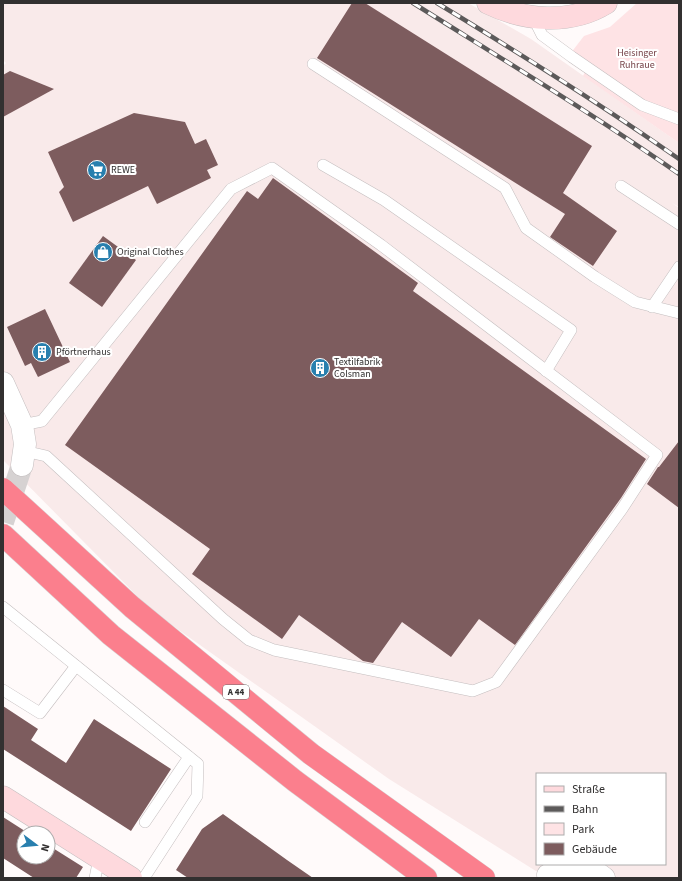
<svg xmlns="http://www.w3.org/2000/svg" width="682" height="881" viewBox="0 0 682 881" font-family="'Source Sans 3',sans-serif">
<style>
.built{fill:#f9eaea;fill-rule:evenodd}
.green{fill:#fee3e5}
.building{fill:#7d5c5e}
.lines{fill:none;stroke-linecap:round;stroke-linejoin:round}
.street-tunnel{stroke:#d6d2d2;stroke-width:22;stroke-dasharray:22 11;stroke-linecap:butt}
.lane-casing{stroke:#c4bebf;stroke-width:12}
.street-casing{stroke:#c4bebf;stroke-width:23}
.secondary-casing{stroke:#c4bebf;stroke-width:23}
.highway-casing{stroke:#d6d6d6;stroke-width:23}
.lane{stroke:#fff;stroke-width:11}
.street{stroke:#fff;stroke-width:22}
.secondary{stroke:#fed9dd;stroke-width:22}
.highway{stroke:#fb7f8d;stroke-width:22}
.rail-casing{stroke:#5c5a5a;stroke-width:4.5}
.rail{stroke:#fff;stroke-width:3;stroke-dasharray:9;stroke-linecap:butt}
.labels{text-anchor:middle;dominant-baseline:central;stroke-width:4;stroke-linejoin:round;paint-order:stroke}
.shield{fill:#fff;stroke:#706e6e;stroke-width:1}
.shield-label{font-size:9px;font-weight:bold;fill:#323030}
.park-label{font-size:10px;fill:#733f44;stroke:#fff}
.poi-label{font-size:10px;fill:#323030;stroke:#fff;text-anchor:start}
</style>
<rect width="100%" height="100%" fill="#fffafa"/>
<path class="built" d="M 3,3 L 468,3 L 531,39 L 679,143 L 679,207 L 672,203 L 679,208 L 679,878 L 547,878 L 389,779 L 152,611 L 3,460 L 3,66 L 6,63 L 3,60 ZM 537,774 L 665,774 L 665,864 L 537,864 Z"/>
<polygon class="green" points="637,3 679,3 679,143 583,76 585,72 567,58 584,36 610,27"/>
<g class="building">
<polygon points="352,3 365,3 592,146 563,193 617,231 593,266 550,237 565,214 317,58"/>
<polygon points="10,71 54,89 3,117 3,75"/>
<polygon points="134,113 185,122 195,144 206,139 218,165 207,170 211,178 157,204 148,186 73,222 59,192 64,187 48,152"/>
<polygon points="273,178 418,283 413,291 646,459 621,498 515,645 479,619 451,657 402,622 373,663 363,661 299,615 282,639 192,574 210,549 65,445 247,191 258,199"/>
<polygon points="103,236 136,260 102,307 69,283"/>
<polygon points="45,309 70,362 38,377 31,363 25,366 7,327"/>
<polygon points="679,441 679,508 647,484 658,467 659,467"/>
<polygon points="3,706 38,729 31,740 66,763 94,719 171,769 131,831 3,749"/>
<polygon points="223,814 287,860 313,878 188,878 176,870 202,829"/>
<polygon points="3,817 28,833 24,833 24,857 48,857 48,845 83,867 76,878 34,878 3,858"/>
</g>
<g class="lines">
<polyline class="street-tunnel" points="3,522 22,465"/>
<g class="lane-casing">
<g id="lane">
<polyline points="533,17 542,35 572,57 642,105 679,119"/>
<polyline points="313,64 505,188 526,228 595,277 635,302 679,313"/>
<polyline points="323,165 384,200 571,330 546,371"/>
<polyline points="621,186 679,224"/>
<polyline points="652,307 679,267"/>
<polyline points="22,425 42,421 231,189 272,168 381,245 657,455 622,509 496,682 473,691 274,650 249,640 223,619 46,456 24,451"/>
<polyline points="3,607 198,764 197,796 144,878"/>
<polyline points="3,690 40,713 76,666"/>
<polyline points="145,822 189,757"/>
<polyline points="95,878 99,858"/>
</g>
</g>
<g class="street-casing">
<g id="street">
<polyline points="3,383 22,425 25,444 22,465"/>
<path d="M 548,875 C 561,870 576,865 591,870 C 595,871 600,875 604,878"/>
</g>
</g>
<g class="secondary-casing">
<g id="secondary">
<path d="M 488,3 C 525,21 570,25 606,3"/>
<polyline points="3,797 131,878"/>
</g>
</g>
<g class="highway-casing">
<g id="highway">
<polyline points="3,489 132,607 311,754 484,878"/>
<polyline points="3,535 111,635 295,781 426,878"/>
</g>
</g>
<use href="#lane" class="lane"/>
<use href="#street" class="street"/>
<use href="#secondary" class="secondary"/>
<use href="#highway" class="highway"/>
<g class="rail-casing">
<g id="rail">
<path d="M 413,3 C 502,59 593,114 679,174"/>
<path d="M 437,3 C 519,53 601,104 679,159"/>
</g>
</g>
<use href="#rail" class="rail"/>
</g>
<defs>
<g id="supermarket-disc" transform="scale(1)"><circle r="9.5" fill="#287fae" stroke="#fff"/><path d="M-6-5.5h2.5l.6 2H6L4.5 2H-2.5L-4.4-4H-6ZM-1.5 3.2a1.3 1.3 0 1 0 .1 0ZM3 3.2a1.3 1.3 0 1 0 .1 0Z" fill="#fff"/></g>
<g id="shop-disc" transform="scale(1)"><circle r="9.5" fill="#287fae" stroke="#fff"/><path d="M-5-2.5h2.3a2.7 3.5 0 0 1 5.4 0H5L5.5 6h-11ZM-1.5-2.5h3a1.5 2.3 0 0 0-3 0Z" fill="#fff"/></g>
<g id="building-disc" transform="scale(1)"><circle r="9.5" fill="#287fae" stroke="#fff"/><path d="M-4-6H4V6H1V3H-1V6H-4ZM-2.5-4.3h1.7v1.8h-1.7ZM.8-4.3h1.7v1.8H.8ZM-2.5-1h1.7V.8h-1.7ZM.8-1h1.7V.8H.8Z" fill="#fff"/></g>
</defs>
<g fill-rule="evenodd">
<use href="#supermarket-disc" x="97" y="170"/>
<use href="#shop-disc" x="103" y="252"/>
<use href="#building-disc" x="42" y="352"/>
<use href="#building-disc" x="320" y="368"/>
</g>
<g class="labels">
<rect class="shield" x="223" y="685" width="26" height="14" rx="3"/>
<g class="shield-label">
<text x="236" y="692">A 44</text>
</g>
<g class="park-label">
<text x="637" y="53">Heisinger<tspan x="637" dy="12">Ruhraue</tspan></text>
</g>
<g class="poi-label">
<text x="111" y="170">REWE</text>
<text x="117" y="252">Original Clothes</text>
<text x="56" y="352">Pförtnerhaus</text>
<text x="334" y="362">Textilfabrik<tspan x="334" dy="12">Colsman</tspan></text>
</g>
</g>
<rect width="682" height="881" fill="none" stroke="#323030" stroke-width="8"/>
<rect x="536" y="773" width="130" height="92" fill="#ffffff" stroke="#adacac"/>
<rect x="544" y="786" width="20" height="6" fill="#fed9dd" stroke="#adacac"/>
<text x="572" y="793" font-size="12" fill="#323030">Straße</text>
<rect x="544" y="806" width="20" height="6" fill="#5c5a5a" stroke="#adacac"/>
<text x="572" y="813" font-size="12" fill="#323030">Bahn</text>
<rect x="544" y="823" width="20" height="12" fill="#fee3e5" stroke="#adacac"/>
<text x="572" y="833" font-size="12" fill="#323030">Park</text>
<rect x="544" y="843" width="20" height="12" fill="#7d5c5e" stroke="#adacac"/>
<text x="572" y="853" font-size="12" fill="#323030">Gebäude</text>
<g transform="translate(36 845) rotate(106)"><circle r="19" fill="#ffffff" stroke="#adacac"/>
<path d="M0-3L7 15L0 10L-7 15Z" fill="#287fae"/>
<text y="-6" font-size="11" font-weight="bold" text-anchor="middle" fill="#323030">N</text>
</g>
</svg>
